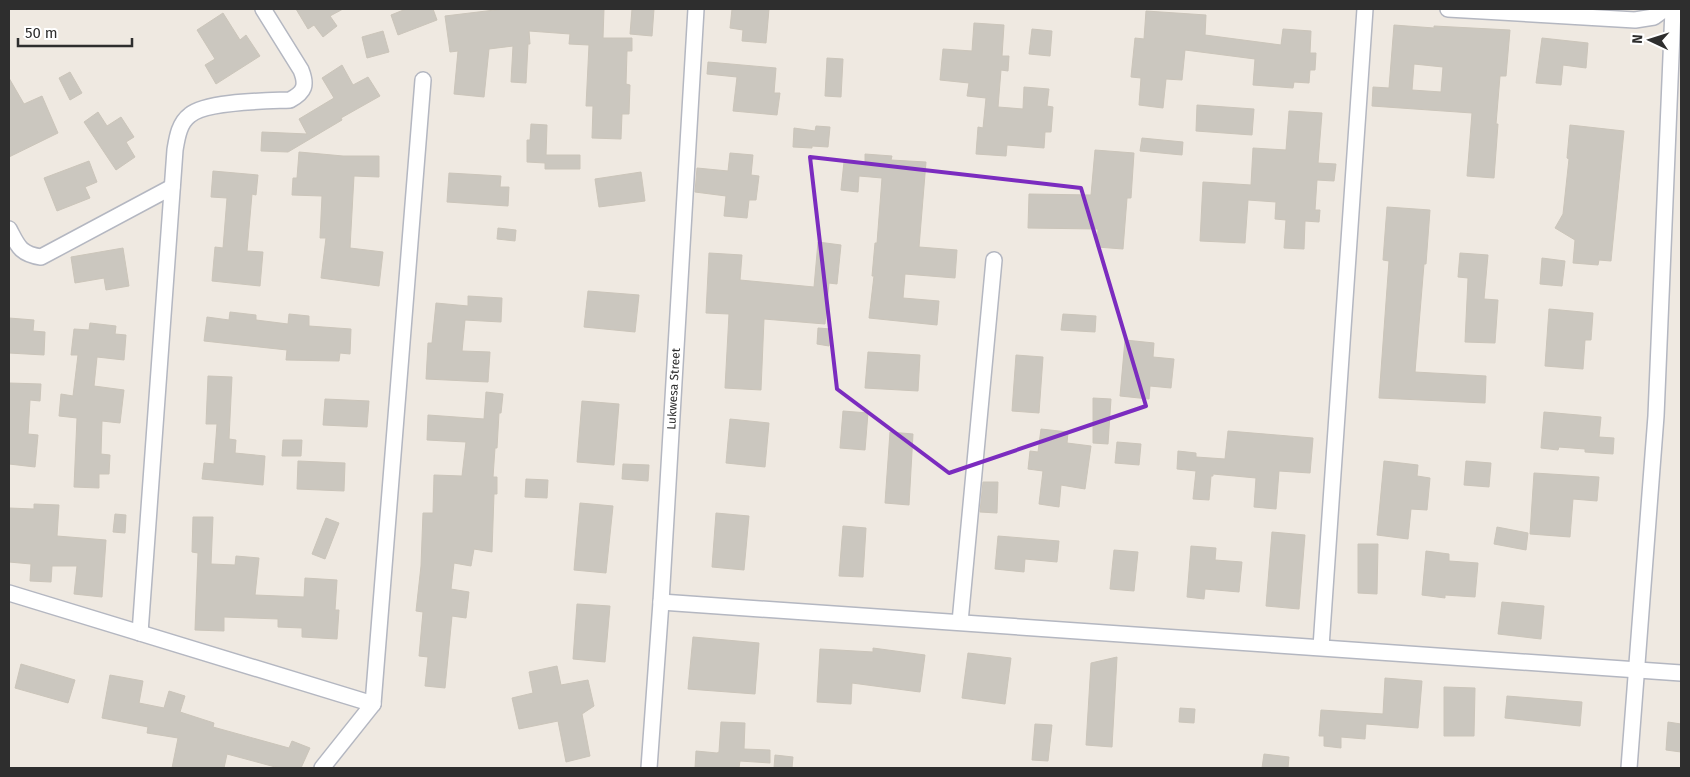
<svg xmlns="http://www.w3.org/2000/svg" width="1690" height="777" viewBox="0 0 1690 777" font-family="'Fira Sans',sans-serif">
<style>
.building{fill:#cbc7bf;stroke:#cbc5ba;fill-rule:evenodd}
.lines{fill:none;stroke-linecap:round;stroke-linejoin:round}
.minor-casing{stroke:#b4b7c1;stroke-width:18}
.minor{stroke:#fff;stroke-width:15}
.marked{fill:none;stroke:#7b2cbf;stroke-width:4;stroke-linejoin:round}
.labels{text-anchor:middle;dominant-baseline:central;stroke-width:5;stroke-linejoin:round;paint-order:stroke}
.street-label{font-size:12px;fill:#2e2e2e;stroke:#fff}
</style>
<rect width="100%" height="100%" fill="#efe9e1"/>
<g class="building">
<polygon points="296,9 343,9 330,16 337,26 323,37 314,25 308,29"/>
<polygon points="406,9 433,9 437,20 398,35 391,15"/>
<polygon points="503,9 604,9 603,38 632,38 632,51 627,51 626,84 630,85 629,114 622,114 621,139 592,138 593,106 586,106 589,45 569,44 570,34 529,31 530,44 528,44 526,83 511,82 513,46 489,49 484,97 454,94 458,51 450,52 445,16"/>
<polygon points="632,9 654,9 652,36 630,34"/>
<polygon points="732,9 769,9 766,43 742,41 743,30 730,28"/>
<polygon points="1146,11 1206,15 1205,35 1281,45 1283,29 1311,31 1310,53 1316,53 1315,70 1310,70 1309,83 1294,82 1293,88 1253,85 1255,59 1185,50 1182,80 1166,79 1163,108 1139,105 1141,78 1131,77 1135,38 1144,39"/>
<polygon points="223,13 240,40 246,35 260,56 216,84 205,65 215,59 197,30"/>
<polygon points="974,23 1004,25 1002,56 1009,56 1008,71 1001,70 998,107 1023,109 1024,87 1049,89 1047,106 1053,107 1051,132 1045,132 1044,148 1007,145 1006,156 976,154 978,127 983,128 986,98 967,96 969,83 940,80 943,49 972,51"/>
<path d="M 1394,25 L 1434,28 L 1434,26 L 1510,30 L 1506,76 L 1500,76 L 1496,124 L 1498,124 L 1494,178 L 1467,176 L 1472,113 L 1372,106 L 1373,87 L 1389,88 ZM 1414,64 L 1443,67 L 1441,92 L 1412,90 Z"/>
<polygon points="1032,29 1052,31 1050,56 1029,54"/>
<polygon points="383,31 389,52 367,58 362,37"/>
<polygon points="1542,38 1588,43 1586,68 1563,65 1561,85 1536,83"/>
<polygon points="827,58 843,59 841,97 825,96"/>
<polygon points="708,62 776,68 774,93 780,93 777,115 733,111 737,77 707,74"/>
<polygon points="342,65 353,85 368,77 380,96 341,118 342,120 288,152 261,151 262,132 307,134 299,119 334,98 322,78"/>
<polygon points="70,72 82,93 70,100 59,78"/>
<polygon points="9,78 24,104 42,96 58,133 9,157"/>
<polygon points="1197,105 1254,109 1252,135 1196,131"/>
<polygon points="1289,111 1322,113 1318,163 1336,164 1334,181 1317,180 1315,210 1320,210 1319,222 1305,221 1304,249 1284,248 1286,220 1275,219 1276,202 1248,200 1245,243 1200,241 1203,182 1251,185 1253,148 1286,150"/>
<polygon points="98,112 107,126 121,117 134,137 126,142 135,157 116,170 84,122"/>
<polygon points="531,124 547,125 546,155 580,155 580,169 545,169 545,163 527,162 527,140 530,140"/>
<polygon points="1570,125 1624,131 1611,261 1599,260 1598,265 1573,263 1575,240 1555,228 1563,214 1569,159 1567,158"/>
<polygon points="816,126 830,127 828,147 812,146 812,148 793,147 794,128 815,131"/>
<polygon points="1142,138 1183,142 1182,155 1140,151"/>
<polygon points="1095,150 1134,153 1131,198 1127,198 1123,249 1097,247 1098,229 1028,228 1029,194 1091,195"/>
<polygon points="299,152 343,156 379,156 379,177 354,176 350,248 383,252 379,286 321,278 326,238 320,238 322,196 292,195 293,178 297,178"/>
<polygon points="730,153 753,155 751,175 759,176 756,200 749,200 747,218 724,216 726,196 695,192 697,168 728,171"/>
<polygon points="865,154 892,156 891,160 926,162 919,247 957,250 955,278 905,274 903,298 939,301 937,325 869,318 874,276 872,276 875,243 877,243 882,178 859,176 858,192 841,190 844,162 865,164"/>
<polygon points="89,161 97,182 85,187 90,198 57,211 44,178"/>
<polygon points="213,171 258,175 256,195 252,194 247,251 263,252 260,286 212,281 215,247 223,248 227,198 211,197"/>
<polygon points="641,172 645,201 599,207 595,179"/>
<polygon points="449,173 501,176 500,187 509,187 508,206 447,202"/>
<polygon points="1387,207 1430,210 1426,264 1424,264 1415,372 1486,376 1485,403 1379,398 1389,261 1383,260"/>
<polygon points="498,228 516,230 515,241 497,239"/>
<polygon points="818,242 841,245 837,284 829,283 825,324 764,319 761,390 725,388 729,314 706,313 709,253 742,255 740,280 814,287"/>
<polygon points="123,248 129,286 106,290 104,278 75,283 71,257"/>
<polygon points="1460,253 1488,255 1484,299 1498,300 1495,343 1465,342 1468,278 1458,277"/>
<polygon points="1542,258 1565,261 1562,286 1540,284"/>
<polygon points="588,291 639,295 635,332 584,327"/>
<polygon points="468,296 502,298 501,322 465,320 462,351 490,352 488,382 426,379 428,343 432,343 436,303 468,306"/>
<polygon points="1549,309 1593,313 1591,340 1585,340 1583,369 1545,366"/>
<polygon points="230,312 256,315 256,320 288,324 289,314 309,316 309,326 351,329 350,354 340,353 339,361 286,360 287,350 204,341 207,317 229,320"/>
<polygon points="1063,314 1096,316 1095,332 1061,330"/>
<polygon points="9,318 34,320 33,331 45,332 44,355 9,353"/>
<polygon points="90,323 116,326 115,334 126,335 124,360 97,357 94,386 124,390 120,423 102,421 101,454 110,455 109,474 99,474 99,488 74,487 77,418 59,416 61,394 73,396 78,355 71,355 74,329 89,330"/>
<polygon points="818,328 831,329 829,346 817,344"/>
<polygon points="1125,340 1154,343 1153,357 1174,359 1171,388 1150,386 1149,399 1120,396"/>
<polygon points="868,352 920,355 918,391 865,388"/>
<polygon points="1016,355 1043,357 1039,413 1012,411"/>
<polygon points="208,376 232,377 229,439 236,440 235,453 265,456 263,485 202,479 204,463 214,464 217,424 206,424"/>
<polygon points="9,383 41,384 40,401 30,400 28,434 38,435 35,467 9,464"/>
<polygon points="486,392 503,394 501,413 499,413 497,448 495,448 493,477 497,477 497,494 494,494 492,552 474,549 471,566 454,563 451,589 469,592 466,618 452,616 445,688 425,686 428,657 419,656 423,612 416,611 421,566 423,513 433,513 434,475 462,476 466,442 427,440 428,415 484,419"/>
<polygon points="1093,398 1111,399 1108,444 1093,443"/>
<polygon points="325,399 369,401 367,427 323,425"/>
<polygon points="582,401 619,404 614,465 577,462"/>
<polygon points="843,411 868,413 865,450 840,448"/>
<polygon points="1544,412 1601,417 1599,437 1614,438 1613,454 1585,452 1585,449 1559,447 1558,450 1541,448"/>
<polygon points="730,419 769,423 765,467 726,463"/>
<polygon points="1041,429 1068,432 1067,443 1091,446 1085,489 1061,485 1059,507 1039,504 1043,471 1028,469 1030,451 1038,452"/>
<polygon points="1228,431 1313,438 1310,473 1279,471 1276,509 1254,507 1256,478 1213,474 1213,476 1211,476 1209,500 1193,499 1196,471 1177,469 1178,451 1196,453 1196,457 1225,459"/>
<polygon points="890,432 913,434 909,505 885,503"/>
<polygon points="283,440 302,440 301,456 282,456"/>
<polygon points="1117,442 1141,444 1139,465 1115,463"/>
<polygon points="298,461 345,463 344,491 297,489"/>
<polygon points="1384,461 1418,465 1417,476 1430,478 1427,510 1411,509 1408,539 1377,535"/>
<polygon points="1466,461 1491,463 1489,487 1464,485"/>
<polygon points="623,464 649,465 648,481 622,479"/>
<polygon points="1534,473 1599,477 1597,501 1573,499 1570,537 1530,534"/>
<polygon points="526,479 548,480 547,498 525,497"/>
<polygon points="983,482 998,482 997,513 980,512"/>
<polygon points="580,503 613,506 606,573 574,570"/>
<polygon points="34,504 59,505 57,536 106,540 102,597 74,594 77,566 52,566 51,582 30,581 31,564 9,562 9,508 34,509"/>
<polygon points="716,513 749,516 744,570 712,567"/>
<polygon points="115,514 126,515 125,533 113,532"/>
<polygon points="193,517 213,517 211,564 235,565 236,556 259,558 255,595 304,597 305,578 337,580 335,610 339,610 337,639 302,637 302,628 278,627 278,619 224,617 224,631 195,630 198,553 192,552"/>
<polygon points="326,518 339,523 325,559 312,554"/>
<polygon points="843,526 866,528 863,577 839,576"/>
<polygon points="1497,527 1528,533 1526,550 1494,544"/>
<polygon points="1272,532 1305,535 1299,609 1266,606"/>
<polygon points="998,536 1059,541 1057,562 1025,559 1024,572 995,569"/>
<polygon points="1358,544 1378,544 1377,594 1358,593"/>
<polygon points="1191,546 1216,548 1215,560 1242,562 1239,592 1205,589 1204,599 1187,597"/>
<polygon points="1114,550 1138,552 1134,591 1110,589"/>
<polygon points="1426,551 1449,554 1449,561 1478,563 1475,597 1445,595 1445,598 1422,595"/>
<polygon points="1502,602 1544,606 1541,639 1498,634"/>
<polygon points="577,604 610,606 605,662 573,659"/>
<polygon points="693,637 759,643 755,694 688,689"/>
<polygon points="873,648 925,655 920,692 852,683 851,704 817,702 820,649 873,652"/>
<polygon points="968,653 1011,658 1005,704 962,698"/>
<polygon points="1117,657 1112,747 1086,745 1091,663"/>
<polygon points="21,664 75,680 68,703 15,688"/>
<polygon points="557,666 561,685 588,680 594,706 582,714 590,756 566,762 558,721 519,729 512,698 533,693 529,672"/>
<polygon points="110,675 143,681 139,703 164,708 169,691 185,696 180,712 214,723 213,727 289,748 292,741 310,748 301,768 279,768 227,754 224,768 172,768 178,738 147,733 148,727 102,718"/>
<polygon points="1385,678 1422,681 1418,728 1366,724 1365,739 1341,737 1341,748 1324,746 1324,736 1319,736 1321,710 1383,714"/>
<polygon points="1444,687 1475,688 1474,736 1444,736"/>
<polygon points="1507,696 1582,702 1580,726 1505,718"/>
<polygon points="1180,708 1195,709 1194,723 1179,722"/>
<polygon points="721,722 745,723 744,749 770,750 770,763 740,761 739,768 695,768 696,751 717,753 719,752"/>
<polygon points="1668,722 1681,724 1681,752 1666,750"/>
<polygon points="1035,724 1052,725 1048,761 1032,760"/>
<polygon points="1264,754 1289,757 1288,768 1262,768"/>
<polygon points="775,755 793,757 792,768 774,768"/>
</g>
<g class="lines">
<g class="minor-casing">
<g id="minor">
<polyline points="1448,9 1635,20 1654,17 1665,9"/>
<path d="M 9,229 C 18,246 20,254 41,257 L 172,187"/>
<polyline points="9,593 373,704"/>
<polyline points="661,602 1681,673"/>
<polyline points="960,622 994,260"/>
<path d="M 140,633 L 175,150 C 177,138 179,123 190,115 C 206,101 268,101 290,100 C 305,92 307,85 301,70 L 263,9"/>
<polyline points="1321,647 1365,9"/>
<polyline points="322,768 373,704 423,80"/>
<path id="s1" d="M 649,768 L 661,602 L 696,9"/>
<polyline points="1629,768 1656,416 1673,9"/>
</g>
</g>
<use href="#minor" class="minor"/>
</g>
<path class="marked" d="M 810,157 L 1081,188 L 1146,406 L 949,473 L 837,389 Z"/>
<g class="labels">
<g class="street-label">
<text stroke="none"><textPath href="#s1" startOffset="380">Lukwesa Street</textPath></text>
</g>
</g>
<rect width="1690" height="777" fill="none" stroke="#2e2e2e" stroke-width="20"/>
<g transform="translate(1650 40) rotate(274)" stroke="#ffffff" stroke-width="4" paint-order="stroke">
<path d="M0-4L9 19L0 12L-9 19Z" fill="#2e2e2e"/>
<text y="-8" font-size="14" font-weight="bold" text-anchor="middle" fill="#2e2e2e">N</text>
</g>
<path d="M18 38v8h114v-8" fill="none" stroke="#2e2e2e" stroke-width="2.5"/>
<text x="25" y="38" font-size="15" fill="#2e2e2e" stroke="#ffffff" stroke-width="4" paint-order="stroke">50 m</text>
</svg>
